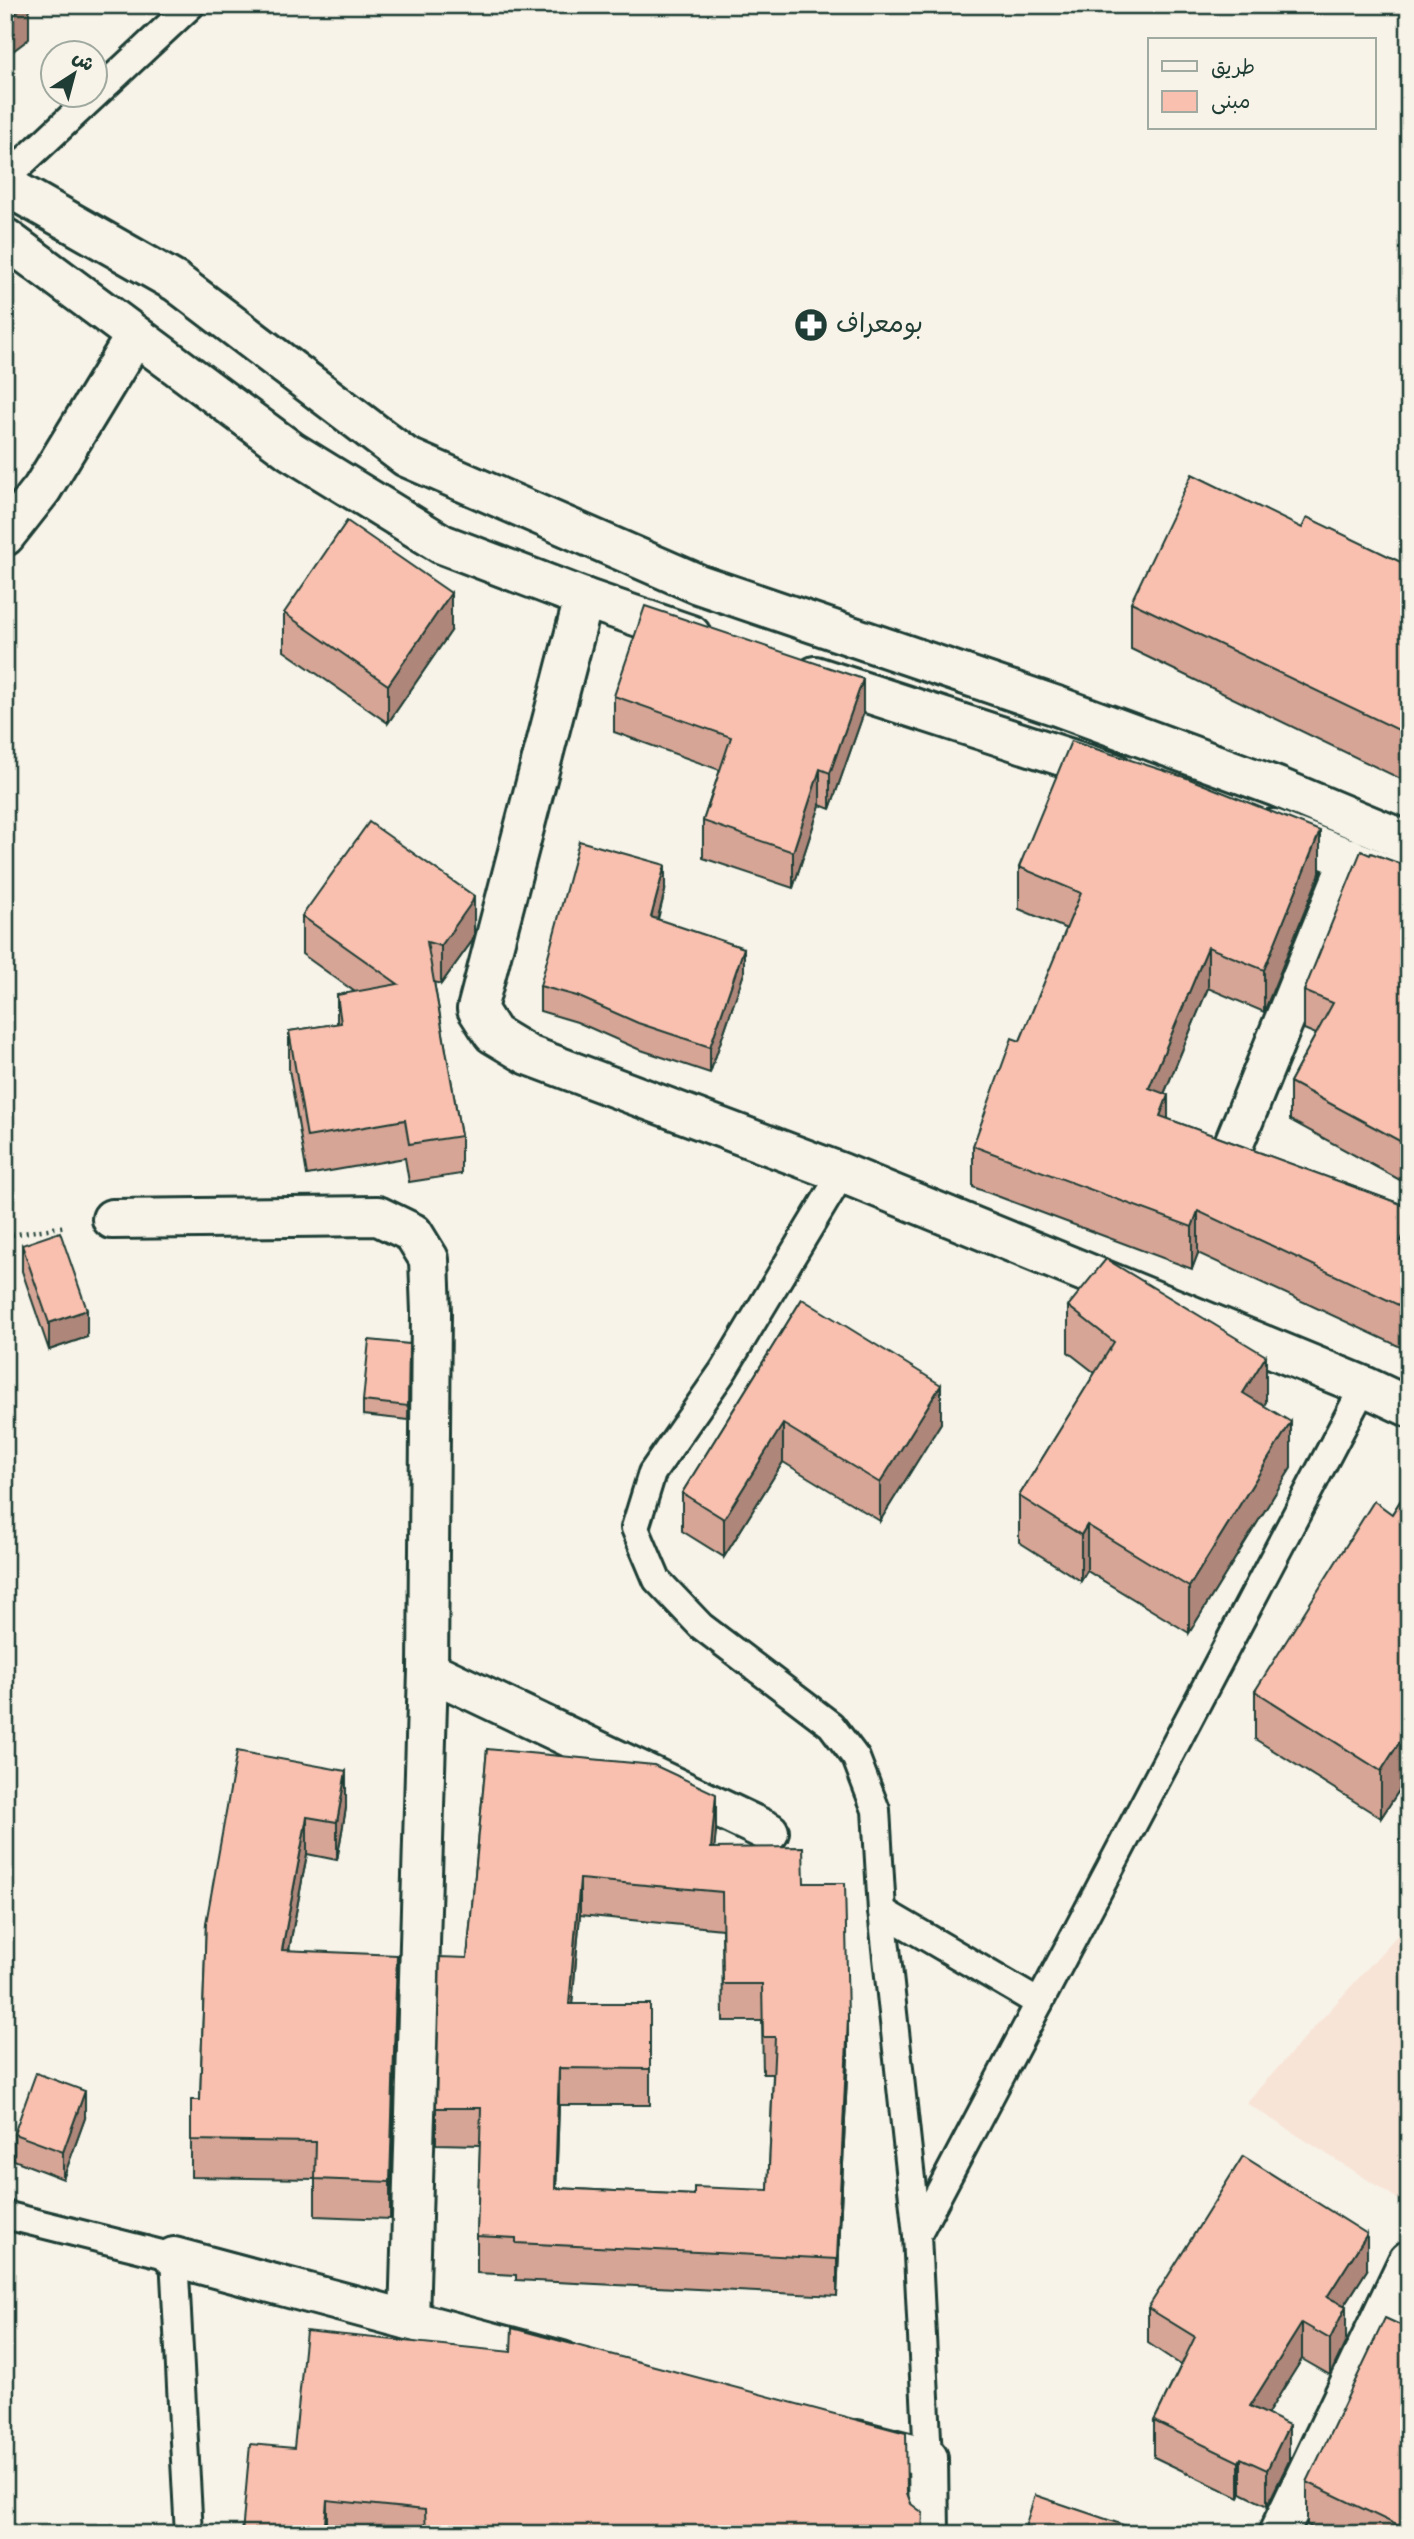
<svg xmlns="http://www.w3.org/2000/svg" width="1414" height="2539" viewBox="0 0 1414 2539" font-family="Mynerve,'Playpen Sans Arabic',sans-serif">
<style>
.built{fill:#f8e4d7}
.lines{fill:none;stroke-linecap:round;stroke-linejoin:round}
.service-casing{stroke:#1f3d34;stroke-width:32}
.minor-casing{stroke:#1f3d34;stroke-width:44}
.tertiary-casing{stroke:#1f3d34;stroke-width:44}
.path{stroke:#1f3d34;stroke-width:4.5;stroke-dasharray:2 5;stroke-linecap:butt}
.service{stroke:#f7f3e8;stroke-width:26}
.minor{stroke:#f7f3e8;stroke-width:38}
.tertiary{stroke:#f7f3e8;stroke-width:38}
.wall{fill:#d6a596;stroke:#1f3d34;stroke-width:2;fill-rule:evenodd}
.shaded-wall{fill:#ae867a;stroke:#1f3d34;stroke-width:2}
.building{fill:#f9c0af;stroke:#1f3d34;stroke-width:2;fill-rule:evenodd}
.labels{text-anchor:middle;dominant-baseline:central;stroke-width:6;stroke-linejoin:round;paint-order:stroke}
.poi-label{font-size:26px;fill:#1f3d34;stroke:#f7f3e8;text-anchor:start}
</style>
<rect width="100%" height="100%" fill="#f7f3e8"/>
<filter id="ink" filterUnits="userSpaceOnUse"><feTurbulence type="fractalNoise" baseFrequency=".0143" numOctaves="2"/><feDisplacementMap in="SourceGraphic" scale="14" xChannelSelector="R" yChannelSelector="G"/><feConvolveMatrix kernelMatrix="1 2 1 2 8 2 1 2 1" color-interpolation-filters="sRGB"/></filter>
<g filter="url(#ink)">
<polygon class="built" points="1409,1922 1409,2206 1246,2103"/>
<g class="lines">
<g class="service-casing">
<g id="service">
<polyline points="5,179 191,5"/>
<polyline points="842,1173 723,1371 652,1473 635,1528 657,1580 701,1626 831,1725 856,1758 876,1810 882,1911 917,2235"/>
<polyline points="882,1911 1039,2003"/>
<polyline points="5,2215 174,2257 189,2534"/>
<polyline points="928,2458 917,2235 1364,1386"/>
</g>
</g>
<g class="minor-casing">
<g id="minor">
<polyline points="5,536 42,489 135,336"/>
<polyline points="584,598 477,1009 493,1034 528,1055 842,1173 1364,1386 1409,1407"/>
<polyline points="1233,1146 1350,858"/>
<polyline points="112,1219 378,1216 413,1233 429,1259 431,1312 428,1670 409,2320"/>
<polyline points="428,1670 769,1832"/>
<polyline points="174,2257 562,2361"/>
<polyline points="857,2440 928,2458 929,2534"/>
<polyline points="1278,2534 1408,2261"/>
</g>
</g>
<g class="tertiary-casing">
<g id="tertiary">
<polyline points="5,185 176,282 406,457 698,584 1057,706 1277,787 1409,842"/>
<polyline points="5,238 291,451 442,544 584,598 691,635"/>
<polyline points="815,676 1114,773"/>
<polyline points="1273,829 1409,882"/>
</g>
</g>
<polyline class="path" points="5,1236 66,1226"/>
<use href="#service" class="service"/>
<use href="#minor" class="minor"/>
<use href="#tertiary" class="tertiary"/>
</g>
<g class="wall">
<polygon points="1302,528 1409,566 1409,783 1131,649 1131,602"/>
<polygon points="284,613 451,631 388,723 284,651"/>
<polygon points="614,696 863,715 830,809 820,805 793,888 703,858 703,821 720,770 614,732"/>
<polygon points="1370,855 1401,864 1409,865 1409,1185 1290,1120 1290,1082 1316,1034 1304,1029 1304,991"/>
<polygon points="1019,867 1320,873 1264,1012 1208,988 1164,1094 1168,1119 1409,1207 1409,1351 1198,1253 1192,1269 973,1187 973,1146 1020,1041 1067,929 1019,909"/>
<polygon points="665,891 658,919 744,973 710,1073 638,1049 577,1022 540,1011 540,986"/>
<polygon points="302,916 474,934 472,941 441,984 434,982 461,1136 461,1174 409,1182 405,1158 307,1175 289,1069 289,1031 337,1024 337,995 355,992 302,954"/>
<polygon points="22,1245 87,1337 49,1350 22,1271"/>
<polygon points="802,1299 941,1423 880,1521 783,1462 724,1557 682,1531 682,1493"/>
<polygon points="1068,1306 1266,1402 1264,1405 1291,1468 1189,1633 1087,1571 1081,1581 1019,1542 1019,1496 1095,1373 1068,1352"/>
<polygon points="409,1344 408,1420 363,1415 363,1401"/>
<polygon points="1409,1487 1409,1775 1381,1818 1255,1739 1255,1691 1392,1514"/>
<path d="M 487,1749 L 716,1831 L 714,1848 L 804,1883 L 848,2054 L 837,2296 L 516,2280 L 516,2275 L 477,2273 L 477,2236 L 480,2145 L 436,2144 L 436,2108 L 467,1958 ZM 580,1915 L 722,1929 L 723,2021 L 762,2021 L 763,2074 L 773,2074 L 768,2190 L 694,2195 L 556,2188 L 559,2105 L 650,2105 L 650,2004 L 572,2004 Z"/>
<polygon points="346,1771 346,1808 337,1860 307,1854 289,1950 397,1992 390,2219 315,2216 315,2179 191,2177 191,2100 200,2100 206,1923"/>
<polygon points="85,2118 63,2179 14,2160 14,2134"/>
<polygon points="1367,2270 1345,2305 1346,2341 1330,2375 1302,2359 1267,2414 1289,2461 1267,2506 1241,2493 1239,2498 1154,2457 1154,2421 1181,2365 1148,2343 1148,2308"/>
<polygon points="1409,2329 1409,2534 1325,2534 1307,2525 1307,2482"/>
<polygon points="294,2448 907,2493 923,2534 242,2534"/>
</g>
<g class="shaded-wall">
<polygon points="16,5 34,5 29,9 29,39 5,57 5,21"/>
<polygon points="451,593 451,631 388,723 388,685"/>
<polygon points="863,679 863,715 830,809 830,773"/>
<polygon points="820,769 820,805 793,888 793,852"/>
<polygon points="1320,831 1320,873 1264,1012 1264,970"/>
<polygon points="665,865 665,891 651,942 651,917"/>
<polygon points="474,896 474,934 472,941 441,984 441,946"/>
<polygon points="1208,947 1208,988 1149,1130 1149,1088"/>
<polygon points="744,948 744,973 710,1073 710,1047"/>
<polygon points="1168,1095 1168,1137 1160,1116"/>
<polygon points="1198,1211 1198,1253 1192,1269 1192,1227"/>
<polygon points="1409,1224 1409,1266 1401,1241"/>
<polygon points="87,1310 87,1337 49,1350 49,1323"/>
<polygon points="1266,1356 1266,1402 1243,1439 1243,1393"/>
<polygon points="941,1385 941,1423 880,1521 880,1483"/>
<polygon points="1291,1422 1291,1468 1189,1633 1189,1587"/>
<polygon points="783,1424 783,1462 724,1557 724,1519"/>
<polygon points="1087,1525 1087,1571 1081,1581 1081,1535"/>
<polygon points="1409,1727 1409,1775 1381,1818 1381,1771"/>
<polygon points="346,1771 346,1808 337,1860 337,1822"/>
<polygon points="716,1794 716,1831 711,1885 711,1848"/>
<polygon points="307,1817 307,1854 282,1987 282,1950"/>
<polygon points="580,1879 580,1915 569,2040 569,2004"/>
<polygon points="397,1955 397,1992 390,2219 390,2182"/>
<polygon points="848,2018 848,2054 837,2296 837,2259"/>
<polygon points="559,2068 559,2105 555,2225 555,2188"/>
<polygon points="85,2091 85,2118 63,2179 63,2152"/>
<polygon points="1367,2234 1367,2270 1327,2333 1327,2297"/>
<polygon points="1346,2306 1346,2341 1330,2375 1330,2339"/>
<polygon points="1302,2323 1302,2359 1250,2442 1250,2406"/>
<polygon points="1289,2425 1289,2461 1267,2506 1267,2470"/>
<polygon points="1241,2458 1241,2493 1239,2498 1239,2462"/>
<polygon points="327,2500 327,2534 324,2534"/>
</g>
<g class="building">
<polygon points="5,5 26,5 5,21"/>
<polygon points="1192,474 1302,528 1307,517 1409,566 1409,735 1131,602"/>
<polygon points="347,521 451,593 388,685 284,613"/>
<polygon points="645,606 863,679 830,773 820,769 793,852 703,821 731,737 614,696"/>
<polygon points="1071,741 1187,778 1320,831 1264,970 1208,947 1149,1088 1168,1095 1160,1116 1409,1207 1409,1224 1401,1241 1409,1244 1409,1310 1198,1211 1192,1227 973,1146 1012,1038 1020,1041 1081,893 1019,867"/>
<polygon points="369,822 474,896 472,902 441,946 427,942 461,1136 409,1144 405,1120 307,1137 289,1031 341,1023 337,995 398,984 302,916"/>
<polygon points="579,841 665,865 651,917 744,948 710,1047 638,1023 577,996 540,986"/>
<polygon points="1361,851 1370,855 1371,853 1401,864 1409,865 1409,1146 1290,1082 1333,1003 1304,991"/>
<polygon points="60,1232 87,1310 49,1323 22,1245"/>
<polygon points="1106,1259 1266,1356 1243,1393 1291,1422 1189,1587 1087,1525 1081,1535 1019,1496 1114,1342 1068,1306"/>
<polygon points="802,1299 941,1385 880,1483 783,1424 724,1519 682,1493"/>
<polygon points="369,1340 409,1344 408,1406 363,1401"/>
<polygon points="1409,1487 1409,1727 1381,1771 1255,1691 1374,1501 1392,1514"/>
<path d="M 487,1749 L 654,1765 L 716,1794 L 711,1848 L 803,1847 L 804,1883 L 845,1883 L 848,2018 L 837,2259 L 516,2243 L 516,2238 L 477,2236 L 481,2108 L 436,2108 L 440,1957 L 467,1958 ZM 580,1879 L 722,1892 L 723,1984 L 762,1984 L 763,2037 L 775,2037 L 768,2190 L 694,2187 L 694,2195 L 555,2188 L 559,2068 L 650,2069 L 650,2004 L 569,2004 Z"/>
<polygon points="237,1751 346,1771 337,1822 307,1817 282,1950 397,1955 390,2182 315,2179 316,2142 191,2140 191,2100 200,2100 206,1923"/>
<polygon points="36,2073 85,2091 63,2152 14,2134"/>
<polygon points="1243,2156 1367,2234 1327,2297 1346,2306 1330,2339 1302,2323 1250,2406 1289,2425 1267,2470 1241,2458 1239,2462 1154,2421 1195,2337 1148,2308"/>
<polygon points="1385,2318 1409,2329 1409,2531 1307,2482"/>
<polygon points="512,2328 906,2433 907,2493 911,2504 923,2513 922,2534 426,2534 425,2510 327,2500 324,2534 242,2534 250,2444 294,2448 306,2331 511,2352"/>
<polygon points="1035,2495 1150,2534 1023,2534"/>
</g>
</g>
<defs>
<g id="pharmacy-disc" transform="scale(1.75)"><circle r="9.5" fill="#1f3d34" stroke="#f7f3e8"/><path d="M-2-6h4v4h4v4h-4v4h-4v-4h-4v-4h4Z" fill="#fff"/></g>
</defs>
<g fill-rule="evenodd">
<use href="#pharmacy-disc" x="811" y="325"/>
</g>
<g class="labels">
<g class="poi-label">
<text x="836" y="325">بومعراف</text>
</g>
</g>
<rect width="1414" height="2539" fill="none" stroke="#f7f3e8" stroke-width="28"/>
<rect x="14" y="14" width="1386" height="2511" fill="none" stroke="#1f3d34" stroke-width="2.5" filter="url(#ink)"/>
<rect x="1148" y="38" width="228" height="91" fill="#f7f3e8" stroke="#a1aaa0" stroke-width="2"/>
<rect x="1162" y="61" width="35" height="10" fill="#f7f3e8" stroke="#a1aaa0" stroke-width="2"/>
<text x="1211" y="74" font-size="21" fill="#1f3d34">طريق</text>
<rect x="1162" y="91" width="35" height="21" fill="#f9c0af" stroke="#a1aaa0" stroke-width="2"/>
<text x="1211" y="108" font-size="21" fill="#1f3d34">مبنى</text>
<g transform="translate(74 74) rotate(36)"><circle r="33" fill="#f7f3e8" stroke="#a1aaa0" stroke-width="2"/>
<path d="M0-5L12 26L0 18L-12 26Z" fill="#1f3d34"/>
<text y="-10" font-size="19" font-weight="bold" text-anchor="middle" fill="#1f3d34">ش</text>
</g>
</svg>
